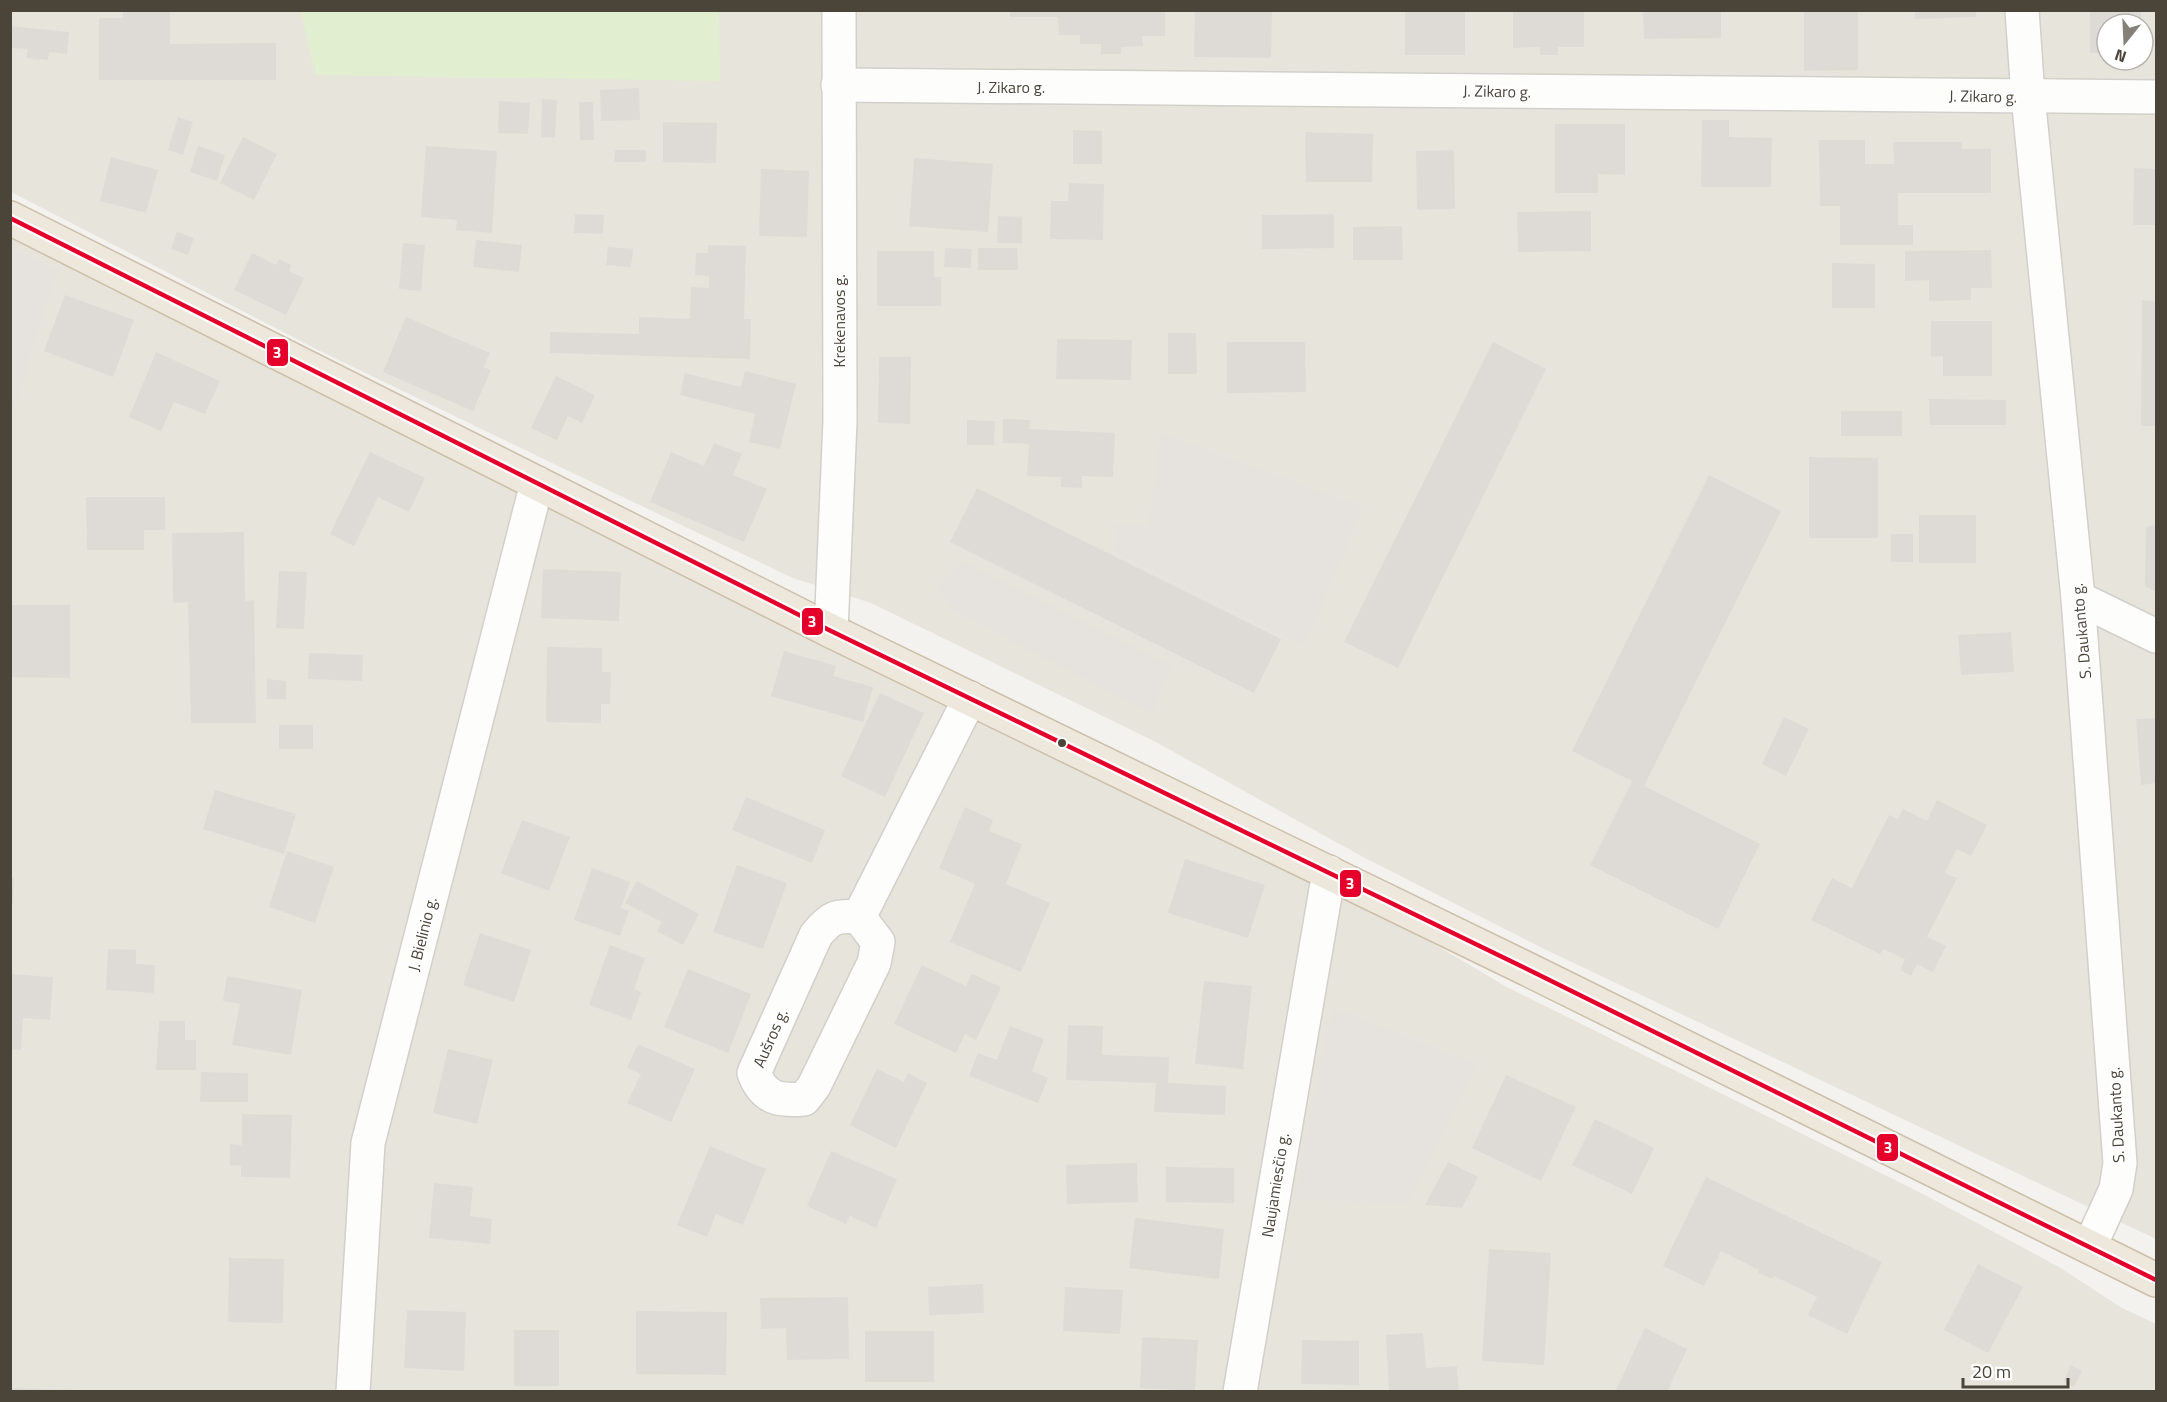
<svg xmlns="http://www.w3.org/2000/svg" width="2167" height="1402" viewBox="0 0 2167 1402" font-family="'Titillium Web',sans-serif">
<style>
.residential{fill:#e7e4dc;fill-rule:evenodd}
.green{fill:#e1eecf}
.parking{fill:#e6e3df}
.building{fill:#dedbd6}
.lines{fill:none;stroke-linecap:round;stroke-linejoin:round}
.minor-casing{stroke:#d2d0cb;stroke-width:36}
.highway-casing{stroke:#ccbfa9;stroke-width:36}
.minor{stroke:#fdfdfc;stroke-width:33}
.highway{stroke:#ede8db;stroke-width:33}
.bus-1-casing{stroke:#fff;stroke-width:9}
.bus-1{stroke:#e4002b;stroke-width:4.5}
.bus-dot{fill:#4b4439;stroke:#fff;stroke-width:2}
.labels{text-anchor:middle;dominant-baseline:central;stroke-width:4.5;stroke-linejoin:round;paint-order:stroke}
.street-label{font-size:16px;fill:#4b4439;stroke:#fff}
.line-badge{stroke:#fff;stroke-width:2}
.badge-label{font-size:16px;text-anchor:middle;font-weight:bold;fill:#fff}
</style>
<rect width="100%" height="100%" fill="#f4f2ee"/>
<g class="residential">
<path d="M 10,11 L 2156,11 L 2156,1239 L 1542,948 L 1363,857 L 1154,741 L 871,603 L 793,578 L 610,491 L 320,351 L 11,192 ZM 2107,24 L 2143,24 L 2143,60 L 2107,60 Z"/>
<polygon points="11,237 279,373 1395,921 1507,987 1923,1194 2059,1267 2122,1308 2156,1324 2156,1392 11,1392"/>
</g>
<polygon class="green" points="301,11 719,11 720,81 315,75"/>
<g class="parking">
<polygon points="11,248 57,269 11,419"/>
<polygon points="1160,433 1363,507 1305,646 1114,552 1115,523 1149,527"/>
<polygon points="962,561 1172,666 1152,713 954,612 936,587"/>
<polygon points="1332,1008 1477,1064 1407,1203 1294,1199"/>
</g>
<g class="building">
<polygon points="123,10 170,10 170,44 276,43 276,80 99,80 99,18 123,18"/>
<polygon points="1010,10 1165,10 1165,36 1142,36 1143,46 1121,47 1121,54 1101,54 1101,44 1080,44 1080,35 1059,35 1058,17 1010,17"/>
<polygon points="1195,10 1272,10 1271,58 1194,57"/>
<rect x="1405" y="10" width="60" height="45"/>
<polygon points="1513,10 1584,10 1584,47 1558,47 1558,55 1540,55 1540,47 1513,48"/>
<polygon points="1643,10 1721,10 1721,38 1644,39"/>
<polygon points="1804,10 1858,10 1858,70 1804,71"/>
<polygon points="1915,10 1976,10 1976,17 1915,19"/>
<polygon points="2090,10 2141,10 2141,24 2107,24 2107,53 2090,53"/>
<polygon points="10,26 69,32 67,54 49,52 48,60 26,58 28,49 10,48"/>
<polygon points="639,88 640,120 601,121 600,90"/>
<polygon points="542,99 557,100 555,138 541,137"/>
<polygon points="499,101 530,103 528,134 498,133"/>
<polygon points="579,102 593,102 594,140 580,140"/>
<polygon points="178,117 193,122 183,155 168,150"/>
<polygon points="1702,120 1729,120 1729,137 1772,138 1771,187 1701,187"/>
<polygon points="663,122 717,123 716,163 663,162"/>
<polygon points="1555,124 1625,124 1625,175 1598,174 1598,193 1555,193"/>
<polygon points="1073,130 1102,131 1102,164 1073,164"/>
<polygon points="1305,132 1373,134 1372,182 1306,182"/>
<polygon points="243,137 277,154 254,200 220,183"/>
<polygon points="1819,140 1865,140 1865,164 1894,164 1893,142 1962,142 1962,149 1991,149 1991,193 1898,193 1898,225 1913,225 1913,245 1840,245 1840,206 1820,206"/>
<polygon points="198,146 225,155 217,181 190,172"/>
<polygon points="426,146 497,151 492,233 456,230 457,220 421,217"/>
<polygon points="615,150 646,150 646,162 614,162"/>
<polygon points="1454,150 1455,209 1417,210 1416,151"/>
<polygon points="111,157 158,170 146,213 100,201"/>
<polygon points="914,158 993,164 988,232 909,226"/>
<polygon points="2134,168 2156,169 2156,225 2133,225"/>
<polygon points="761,169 809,171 807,237 759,236"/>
<polygon points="1069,183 1104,184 1103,240 1050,239 1051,201 1068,201"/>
<polygon points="1591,211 1591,251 1518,252 1517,212"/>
<polygon points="575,214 604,215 603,234 574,233"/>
<polygon points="1334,214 1334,248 1262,249 1262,215"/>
<polygon points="998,216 1022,217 1022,243 997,243"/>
<polygon points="1402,226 1403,260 1353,260 1353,227"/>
<polygon points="177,232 194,238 188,255 171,249"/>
<polygon points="476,240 522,245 519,272 473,267"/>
<polygon points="403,243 425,245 421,291 399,289"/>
<polygon points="708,245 746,246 744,319 751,319 750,359 550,353 550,332 639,334 639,317 690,319 691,287 709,288 709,276 695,275 696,253 708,253"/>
<polygon points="608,247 633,249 631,267 606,265"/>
<polygon points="945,248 972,249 971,268 944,267"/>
<polygon points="978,248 1017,248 1018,270 978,270"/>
<polygon points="1991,250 1992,288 1971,288 1971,300 1929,301 1929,280 1905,281 1905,251"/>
<polygon points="877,251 934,251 934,277 941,277 941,306 877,306"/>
<polygon points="252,253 276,265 279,259 291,265 289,271 304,278 286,315 234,290"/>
<polygon points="1832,263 1875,264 1875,308 1832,308"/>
<polygon points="65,295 134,320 113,377 44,351"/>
<polygon points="2142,300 2156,301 2156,426 2141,426"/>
<polygon points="406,317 490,353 483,367 491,370 473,411 383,372"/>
<polygon points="1931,321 1992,321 1992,376 1943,376 1943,356 1931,357"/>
<polygon points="1168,333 1196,333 1197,374 1168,374"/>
<polygon points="1057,339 1132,340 1131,380 1056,379"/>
<polygon points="1227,342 1305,342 1306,392 1227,393"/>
<polygon points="1493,342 1546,369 1398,668 1344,642"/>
<polygon points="156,352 220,381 205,414 174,402 161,431 129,417"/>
<polygon points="879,357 911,357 910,424 878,423"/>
<polygon points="745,371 796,384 780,449 749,442 755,414 680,395 685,373 741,387"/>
<polygon points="556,376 595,395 582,423 568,416 557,440 531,428"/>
<polygon points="1929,399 2006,400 2006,425 1930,425"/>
<rect x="1841" y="411" width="61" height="25"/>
<polygon points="1003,419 1030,420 1029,429 1115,433 1113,477 1082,476 1082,488 1061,487 1061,477 1027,476 1029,444 1003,443"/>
<polygon points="967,420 995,421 994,445 967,445"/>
<polygon points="714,443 742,454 733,475 767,489 744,542 650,502 671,452 704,466"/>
<polygon points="370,452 425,478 409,512 378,497 354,546 330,534"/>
<polygon points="1809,457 1878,458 1878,538 1809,538"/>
<polygon points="1709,475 1781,511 1644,786 1760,844 1718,929 1590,865 1632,781 1572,751"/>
<polygon points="977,488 1281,639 1254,693 950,542"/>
<polygon points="86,497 165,497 165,530 144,530 144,550 87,550"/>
<rect x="1919" y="515" width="57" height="48"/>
<polygon points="2156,525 2156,592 2145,586 2146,527"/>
<polygon points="244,532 245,601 254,600 256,723 191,723 188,602 173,603 172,533"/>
<rect x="1891" y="534" width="22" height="28"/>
<polygon points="543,569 621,572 619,621 541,618"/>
<polygon points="279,571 307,572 304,629 276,628"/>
<polygon points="10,605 70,605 70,678 10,677"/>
<polygon points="2011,632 2014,672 1961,675 1958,635"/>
<polygon points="547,647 602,648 602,672 611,672 610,704 601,704 601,723 546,722"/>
<polygon points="784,651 836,666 833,676 873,687 863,722 771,696"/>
<polygon points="309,653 363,655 362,681 308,679"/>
<polygon points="267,679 286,681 286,699 267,699"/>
<polygon points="880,693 924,713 885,797 841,776"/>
<polygon points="1784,717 1809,729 1786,776 1762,764"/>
<polygon points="2156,718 2156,783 2141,785 2136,719"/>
<rect x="279" y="725" width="34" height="24"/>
<polygon points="215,790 296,814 284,854 203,829"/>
<polygon points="746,797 825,830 812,863 732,830"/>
<polygon points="1937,800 1987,825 1971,856 1957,849 1945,873 1957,878 1927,937 1946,946 1933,972 1917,964 1911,976 1900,970 1905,959 1883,949 1880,954 1811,920 1832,878 1852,888 1889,815 1898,819 1903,809 1927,821"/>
<polygon points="965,807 993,820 989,831 1022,844 1006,884 1050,903 1021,972 950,942 975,884 939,868"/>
<polygon points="522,820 570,837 549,891 501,873"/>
<polygon points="287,851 334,867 315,923 269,907"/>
<polygon points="1185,859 1265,885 1248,938 1168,913"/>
<polygon points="737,865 787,883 763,949 713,932"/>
<polygon points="592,868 630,882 621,908 629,911 620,936 574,920"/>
<polygon points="10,878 14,878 13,904 10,904"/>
<polygon points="637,881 699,914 683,945 657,931 662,922 625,903"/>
<polygon points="480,933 531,950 514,1002 463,985"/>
<polygon points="610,945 645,958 634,989 641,992 631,1020 589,1005"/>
<polygon points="108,949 136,950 136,964 155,965 154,993 106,990"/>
<polygon points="922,965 966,986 972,974 1001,987 976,1040 965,1034 956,1053 894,1024"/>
<polygon points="688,969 751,994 728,1053 664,1027"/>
<polygon points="10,974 53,977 50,1020 23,1018 21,1050 10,1049"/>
<polygon points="227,976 302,990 291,1055 232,1045 240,1004 223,1001"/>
<polygon points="1204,981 1252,986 1243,1069 1195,1064"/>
<polygon points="159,1021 185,1021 185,1040 196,1040 196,1070 156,1070"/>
<polygon points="1068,1025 1103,1026 1102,1055 1169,1057 1168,1083 1226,1086 1225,1115 1154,1112 1156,1083 1066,1080"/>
<polygon points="1010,1026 1044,1039 1032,1071 1048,1078 1038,1103 969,1076 978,1053 997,1060"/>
<polygon points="638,1044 695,1069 671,1122 627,1103 641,1074 627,1068"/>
<polygon points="448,1049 493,1060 477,1124 433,1113"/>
<polygon points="877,1069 904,1082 908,1073 927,1083 896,1148 850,1125"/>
<polygon points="201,1072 248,1073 248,1102 200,1102"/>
<polygon points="1506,1075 1576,1107 1541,1181 1472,1148"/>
<polygon points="242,1114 292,1115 290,1178 241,1177 241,1166 230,1165 230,1144 242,1145"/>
<polygon points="1595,1119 1654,1148 1632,1194 1572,1165"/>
<polygon points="710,1146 766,1169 743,1225 716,1214 707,1237 677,1225"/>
<polygon points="831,1151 897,1179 876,1228 850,1216 846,1224 807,1206"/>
<polygon points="1448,1162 1478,1177 1462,1208 1425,1205"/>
<polygon points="1137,1163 1138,1202 1067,1204 1066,1165"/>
<polygon points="1166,1167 1234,1168 1234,1203 1166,1202"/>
<polygon points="1706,1177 1882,1262 1847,1334 1808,1315 1817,1297 1774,1276 1773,1279 1758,1273 1759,1270 1721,1251 1704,1286 1663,1266"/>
<polygon points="434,1183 473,1187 470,1216 492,1219 490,1244 429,1238"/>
<polygon points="1135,1218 1224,1229 1219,1279 1129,1268"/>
<polygon points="1489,1249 1551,1253 1544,1365 1482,1361"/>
<polygon points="229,1258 284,1259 283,1323 228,1322"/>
<polygon points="1978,1264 2023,1287 1988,1353 1944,1330"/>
<polygon points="983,1284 984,1313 929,1315 928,1287"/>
<polygon points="1065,1287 1123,1290 1120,1334 1063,1331"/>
<polygon points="848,1297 849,1359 787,1360 786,1328 761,1329 760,1298"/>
<polygon points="407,1310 466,1312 464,1371 404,1368"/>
<polygon points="636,1311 727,1312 726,1375 636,1374"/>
<polygon points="1645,1328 1687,1349 1667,1392 1615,1392"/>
<rect x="514" y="1330" width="45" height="56"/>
<rect x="865" y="1331" width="69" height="51"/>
<polygon points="1423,1333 1426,1368 1457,1366 1459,1392 1389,1392 1386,1335"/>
<polygon points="1142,1337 1198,1340 1195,1391 1140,1388"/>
<polygon points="1302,1340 1359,1341 1359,1385 1301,1384"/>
<polygon points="2071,1365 2082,1371 2074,1387 2063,1382"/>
<polygon points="10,1388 79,1390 79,1392 10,1392"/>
</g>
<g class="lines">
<g class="minor-casing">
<g id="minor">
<polyline points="2022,10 2028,96 2078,598 2120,1163 2116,1189 2090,1246"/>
<polyline points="838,85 2156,97"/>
<polyline points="2078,598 2156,636"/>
<polyline points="831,631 840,421 839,10"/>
<path d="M 859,917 L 878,942 L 874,963 L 814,1086 L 804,1099 C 779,1101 764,1099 754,1073 L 816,935 C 831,917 836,915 859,917 L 970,698"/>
<polyline points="353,1392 368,1143 537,483"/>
<polyline points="1240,1392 1329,872"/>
</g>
</g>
<g class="highway-casing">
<polyline id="highway" points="10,218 831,631 1525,968 2156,1280"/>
</g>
<use href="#minor" class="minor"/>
<use href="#highway" class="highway"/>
<g class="bus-1-casing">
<polyline id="bus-1" points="10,218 831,631 1525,968 2156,1280"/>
</g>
<use href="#bus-1" class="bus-1"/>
</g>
<circle class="bus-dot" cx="1062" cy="743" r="5"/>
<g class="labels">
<g class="street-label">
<text x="1011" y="87">J. Zikaro g.</text>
<text transform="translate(1497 91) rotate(1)">J. Zikaro g.</text>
<text transform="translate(1983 96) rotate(1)">J. Zikaro g.</text>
<text transform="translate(839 321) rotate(-90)">Krekenavos g.</text>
<text transform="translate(2081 631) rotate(-95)">S. Daukanto g.</text>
<text transform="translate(422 934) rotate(-76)">J. Bielinio g.</text>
<text transform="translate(770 1038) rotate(-66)">Aušros g.</text>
<text transform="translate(2116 1115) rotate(-93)">S. Daukanto g.</text>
<text transform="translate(1275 1185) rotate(-81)">Naujamiesčio g.</text>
</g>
</g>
<g class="line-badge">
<rect x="266" y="338" width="23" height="29" rx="6" fill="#e4002b"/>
<rect x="801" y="607" width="23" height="29" rx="6" fill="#e4002b"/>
<rect x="1339" y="869" width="23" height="29" rx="6" fill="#e4002b"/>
<rect x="1876" y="1133" width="23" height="29" rx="6" fill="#e4002b"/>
</g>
<g class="badge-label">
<text x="277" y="358">3</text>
<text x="812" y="627">3</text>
<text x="1350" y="889">3</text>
<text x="1888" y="1153">3</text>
</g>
<rect width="2167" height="1402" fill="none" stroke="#4b4439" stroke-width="24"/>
<g transform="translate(2125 42) rotate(198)"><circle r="28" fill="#ffffff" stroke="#b7b4b0" stroke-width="1.5"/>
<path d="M0-4.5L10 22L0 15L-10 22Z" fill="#868178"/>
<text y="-9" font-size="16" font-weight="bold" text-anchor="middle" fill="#4b4439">N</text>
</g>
<path d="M1963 1378v9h105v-9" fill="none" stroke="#4b4439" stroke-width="3"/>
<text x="1972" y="1378" font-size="18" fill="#4b4439" stroke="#ffffff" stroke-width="4.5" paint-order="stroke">20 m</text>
</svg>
